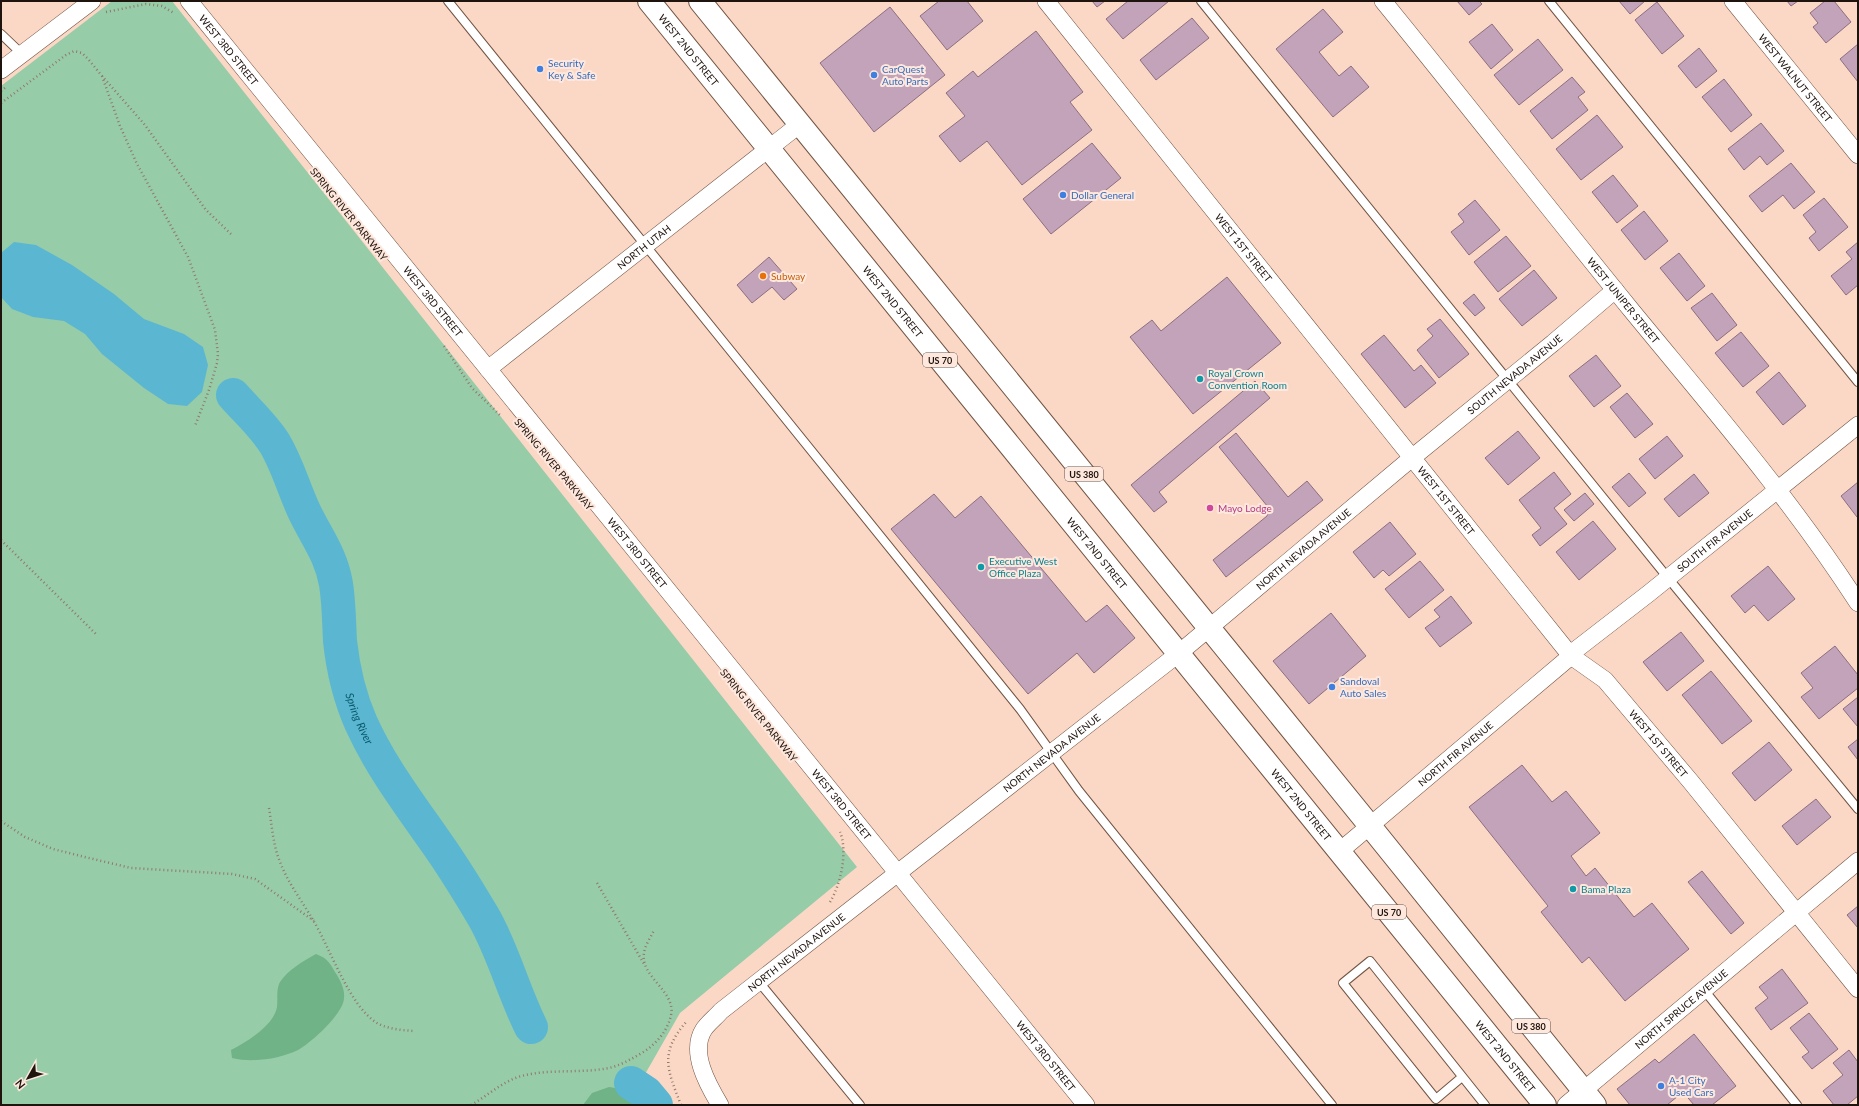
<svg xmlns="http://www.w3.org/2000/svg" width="1859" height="1106" viewBox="0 0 1859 1106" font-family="Lato,sans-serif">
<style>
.green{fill:#97cca8}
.forest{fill:#6fb387}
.water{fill:#5bb7d1}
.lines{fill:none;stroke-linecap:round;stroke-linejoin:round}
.river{stroke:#5bb7d1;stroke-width:34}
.building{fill:#c3a3b9;stroke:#8b6e81}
.lane-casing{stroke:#725444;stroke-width:10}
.street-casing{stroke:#725444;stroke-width:18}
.primary-casing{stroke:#725444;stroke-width:24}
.path{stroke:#90796c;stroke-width:2.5;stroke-dasharray:1 3;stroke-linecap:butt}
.lane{stroke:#fff;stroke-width:8}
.street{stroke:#fff;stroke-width:17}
.primary{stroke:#fff;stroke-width:22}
.shop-dot{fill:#3f7fe0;stroke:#fee8dd;stroke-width:1.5}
.food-dot{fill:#e8710a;stroke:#fee8dd;stroke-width:1.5}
.culture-dot{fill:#0f9aa8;stroke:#fee8dd;stroke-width:1.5}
.hotel-dot{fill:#d1479c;stroke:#fee8dd;stroke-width:1.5}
.labels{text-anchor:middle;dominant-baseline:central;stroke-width:4;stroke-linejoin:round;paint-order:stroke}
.shield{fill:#fee8dd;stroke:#62534b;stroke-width:1}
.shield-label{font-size:9px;font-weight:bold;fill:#1f130d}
.street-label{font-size:10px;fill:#1f130d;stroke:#fee8dd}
.shop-label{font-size:10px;fill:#366cbe;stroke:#fee8dd;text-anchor:start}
.food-label{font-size:10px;fill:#c56008;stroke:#fee8dd;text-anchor:start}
.culture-label{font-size:10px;fill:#0d838f;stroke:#fee8dd;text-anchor:start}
.hotel-label{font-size:10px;fill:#b23c85;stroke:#fee8dd;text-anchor:start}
.water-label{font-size:11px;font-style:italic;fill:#09596c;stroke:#fee8dd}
</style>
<rect width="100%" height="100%" fill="#fbd8c5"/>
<polygon class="green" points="112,1 172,1 857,867 680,1013 644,1076 643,1105 1,1105 1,86"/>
<g class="forest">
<path d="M 316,954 C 329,959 330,964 337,975 C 341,982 345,990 344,998 C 344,1013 311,1043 298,1050 C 279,1059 253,1063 232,1058 L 231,1050 C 247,1042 274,1025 277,1007 C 278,999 276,989 280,982 C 288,970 303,961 316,954 Z"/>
<path d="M 609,1087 C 622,1089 633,1092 639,1105 L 583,1105 L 592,1093 Z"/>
</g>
<polygon class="water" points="14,242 36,245 72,265 114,294 144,319 184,334 203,347 208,365 202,392 187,406 168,404 144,388 102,354 85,334 64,321 33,317 12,309 1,297 1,253"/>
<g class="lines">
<g class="river">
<path id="s1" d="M 233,395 C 247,411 264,426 275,444 C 288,466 294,490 305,513 C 317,538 331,555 336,584 C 339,603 339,622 340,641 C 343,669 350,698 361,723 C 380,765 407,801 433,838 C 451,863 467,889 483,916 C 503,950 513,991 531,1027"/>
<polyline points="631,1083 646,1093 656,1105"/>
</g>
</g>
<g class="building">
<polygon points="939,1 967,1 983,21 947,50 920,16"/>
<polygon points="1092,1 1105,1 1097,7"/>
<polygon points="1128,1 1169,1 1123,39 1106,19"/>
<polygon points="1457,1 1479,1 1482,4 1469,15"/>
<polygon points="1619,1 1645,1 1630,14"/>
<polygon points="1787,1 1798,1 1791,6"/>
<polygon points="1825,1 1834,1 1851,22 1826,43 1813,27 1818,23 1810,13"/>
<polygon points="1657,2 1684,36 1662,54 1635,20"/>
<polygon points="890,7 945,75 874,132 820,63"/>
<polygon points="1323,9 1343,32 1319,52 1339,76 1351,66 1369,87 1333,117 1276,49"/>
<polygon points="1192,18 1209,38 1156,80 1140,60"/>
<polygon points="1492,24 1513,50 1491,69 1469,42"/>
<polygon points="1036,31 1083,92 1070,102 1092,130 1022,185 987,141 960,162 939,136 965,116 946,93 973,71 978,77"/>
<polygon points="1538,39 1563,70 1519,105 1494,75"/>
<polygon points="1858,44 1858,82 1840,59"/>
<polygon points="1699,48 1717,71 1696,88 1678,66"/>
<polygon points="1572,77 1585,92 1578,97 1588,110 1552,139 1530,111"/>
<polygon points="1724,79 1752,115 1731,132 1702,97"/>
<polygon points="1597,115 1623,147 1581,180 1556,149"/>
<polygon points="1761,123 1784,151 1767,165 1760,156 1744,170 1728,149"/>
<polygon points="1092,143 1121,178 1051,234 1023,199"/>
<polygon points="1791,163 1815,192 1794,209 1783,195 1762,212 1749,196"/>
<polygon points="1613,175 1638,206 1617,223 1592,192"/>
<polygon points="1824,198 1848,227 1819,251 1809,238 1816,232 1803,215"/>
<polygon points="1475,200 1500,230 1469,255 1451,232 1464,222 1458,214"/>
<polygon points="1644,211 1668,241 1645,260 1621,230"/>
<polygon points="1506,236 1531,266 1498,292 1474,262"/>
<polygon points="1858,242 1858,285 1846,295 1831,276 1852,259 1846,252"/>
<polygon points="1679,253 1705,286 1687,301 1660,268"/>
<polygon points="769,257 797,289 784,300 772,287 752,303 737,285"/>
<polygon points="1534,270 1557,298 1522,326 1499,299"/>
<polygon points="1227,277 1281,343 1193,414 1130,337 1152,320 1161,331"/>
<polygon points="1712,293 1737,325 1717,341 1691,308"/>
<polygon points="1474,294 1485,308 1475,316 1463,303"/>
<polygon points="1440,319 1469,354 1439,378 1417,350 1433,336 1427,329"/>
<polygon points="1741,332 1769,366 1743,387 1715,353"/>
<polygon points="1384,335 1414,371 1421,365 1436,383 1405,408 1361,354"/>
<polygon points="1596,355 1621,386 1594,407 1569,376"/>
<polygon points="1779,372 1806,406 1783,425 1756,392"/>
<polygon points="1255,381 1270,398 1159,492 1167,502 1154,512 1131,485"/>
<polygon points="1627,393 1653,424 1635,438 1610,407"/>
<polygon points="1518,431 1540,458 1508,485 1485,458"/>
<polygon points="1236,433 1288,497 1307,481 1323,500 1226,577 1213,560 1267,516 1268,507 1219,447"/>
<polygon points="1667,436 1683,456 1655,479 1639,459"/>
<polygon points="1554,472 1571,494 1554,508 1567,524 1540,546 1532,535 1541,528 1519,500"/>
<polygon points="1629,473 1646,493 1629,507 1612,487"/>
<polygon points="1694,474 1709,493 1679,517 1664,499"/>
<polygon points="1858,482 1858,516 1857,517 1841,496"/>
<polygon points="1585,493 1594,504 1574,521 1564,510"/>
<polygon points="934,494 955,518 981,496 1086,622 1107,605 1135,638 1094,673 1077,653 1028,694 891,529"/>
<polygon points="1593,521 1616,549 1579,580 1556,552"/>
<polygon points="1390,522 1416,554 1389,576 1383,570 1374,578 1353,552"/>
<polygon points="1420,561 1444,590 1409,618 1385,589"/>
<polygon points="1768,566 1795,599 1768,621 1754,605 1745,613 1731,596"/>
<polygon points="1451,596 1472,623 1440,647 1425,628 1440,617 1434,610"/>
<polygon points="1331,613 1366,656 1309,704 1273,661"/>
<polygon points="1681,632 1704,661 1667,691 1643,662"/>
<polygon points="1835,646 1858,675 1858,688 1819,719 1801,697 1813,688 1801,673"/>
<polygon points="1711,671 1752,721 1722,744 1682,695"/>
<polygon points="1858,697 1858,727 1843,709"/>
<polygon points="1858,739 1858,760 1848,747"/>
<polygon points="1769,742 1792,770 1755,801 1732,773"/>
<polygon points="1522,765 1552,802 1566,791 1600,833 1571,856 1586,876 1595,868 1634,917 1652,903 1689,949 1625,1001 1589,957 1582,963 1541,912 1548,906 1469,807"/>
<polygon points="1816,799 1831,817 1797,845 1782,826"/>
<polygon points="1702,871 1744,923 1731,934 1688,882"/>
<polygon points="1858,906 1858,928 1847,915"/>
<polygon points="1782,969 1808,1003 1771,1030 1755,1008 1768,998 1759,987"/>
<polygon points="1809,1013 1838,1049 1812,1069 1802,1057 1809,1052 1790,1028"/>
<polygon points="1694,1034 1736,1086 1712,1105 1694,1105 1683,1092 1667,1105 1630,1105 1617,1089 1655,1059 1659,1063"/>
<polygon points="1849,1050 1858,1062 1858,1096 1847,1105 1834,1105 1823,1091 1843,1075 1833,1063"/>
</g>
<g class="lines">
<g class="lane-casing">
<g id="lane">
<polyline points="448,1 1020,709 1079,791 1332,1105"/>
<polyline points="1201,1 1668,578 1858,809"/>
<polyline points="1549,1 1858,382"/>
<polyline points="1,34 22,54"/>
<polyline points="759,982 860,1105"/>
<polyline points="1704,990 1797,1105"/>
<polyline points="1462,1077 1436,1099 1343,983 1370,961 1485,1105"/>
</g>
</g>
<g class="street-casing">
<g id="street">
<path id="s2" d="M 189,1 L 1086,1105"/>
<path id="s3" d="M 1046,1 L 1571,656 L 1605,680 L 1691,782 L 1858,989"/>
<path id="s4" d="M 1383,1 C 1467,104 1548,208 1632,311 C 1710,406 1791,499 1858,603"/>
<path id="s5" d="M 1733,1 L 1858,155"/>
<polyline points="1,70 92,1"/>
<path id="s6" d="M 488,369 L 800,124"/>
<path id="s7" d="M 1340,851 L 1571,656 L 1573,652 L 1648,594 L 1858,425"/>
<path id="s8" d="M 720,1105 C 708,1085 689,1052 704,1029 C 709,1022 716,1017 721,1011 L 1178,654 L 1413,457 L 1553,343 L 1615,290"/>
<path id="s9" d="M 1566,1105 L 1858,861"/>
</g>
</g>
<g class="primary-casing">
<g id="primary">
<path id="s10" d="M 649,1 L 1545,1105"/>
<polyline points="700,1 1370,826 1595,1105"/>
</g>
</g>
<g class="path">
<polyline points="106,12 146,4 162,6 174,13"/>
<polyline points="102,76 120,126 137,164 188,257 215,330 218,354 217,363 209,390 195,426"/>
<polyline points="1,91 6,87"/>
<polyline points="1,103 66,55 74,51 82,53 89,60 102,76 145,125 206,210 231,234"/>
<polyline points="444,346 472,388 501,416"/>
<polyline points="1,540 97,635"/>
<path d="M 269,808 C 272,826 273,845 280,862 C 288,883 302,901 313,920 C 330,948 350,1007 377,1023 C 388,1029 401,1030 413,1031"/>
<polyline points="1,821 25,837 53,849 89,858 131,868 232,874 255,879 314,921"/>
<polyline points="597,883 644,964"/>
<path d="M 830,902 C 841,884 848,851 840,832"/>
<path d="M 471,1105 C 487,1096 501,1083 518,1077 C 548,1068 579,1074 609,1068 C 622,1065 633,1058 645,1051 C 657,1043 668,1030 671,1015 C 676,991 640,977 644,953 C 645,945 651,937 654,930"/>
<path d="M 681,1105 C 667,1069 659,1053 687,1021"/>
</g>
<use href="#lane" class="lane"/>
<use href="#street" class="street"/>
<use href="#primary" class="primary"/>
</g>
<g class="shop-dot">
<circle cx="540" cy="69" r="4"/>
<circle cx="874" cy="75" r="4"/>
<circle cx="1063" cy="195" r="4"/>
<circle cx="1332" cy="687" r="4"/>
<circle cx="1661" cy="1086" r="4"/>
</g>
<circle class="food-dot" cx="763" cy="276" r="4"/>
<g class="culture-dot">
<circle cx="1200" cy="379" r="4"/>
<circle cx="981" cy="567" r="4"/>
<circle cx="1573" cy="889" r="4"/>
</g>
<circle class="hotel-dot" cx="1210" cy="508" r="4"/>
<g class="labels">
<g class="shield">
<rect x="923" y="353" width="34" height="14" rx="3"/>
<rect x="1065" y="467" width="38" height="14" rx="3"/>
<rect x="1372" y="905" width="34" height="14" rx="3"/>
<rect x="1512" y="1019" width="38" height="14" rx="3"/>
</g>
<g class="shield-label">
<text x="940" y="360">US 70</text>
<text x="1084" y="474">US 380</text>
<text x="1389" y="912">US 70</text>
<text x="1531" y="1026">US 380</text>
</g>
<g class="street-label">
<text stroke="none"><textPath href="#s2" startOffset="63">WEST 3RD STREET</textPath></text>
<text stroke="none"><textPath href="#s10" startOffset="63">WEST 2ND STREET</textPath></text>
<text stroke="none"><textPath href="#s5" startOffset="99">WEST WALNUT STREET</textPath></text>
<text transform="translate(349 214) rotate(51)">SPRING RIVER PARKWAY</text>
<text stroke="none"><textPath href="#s6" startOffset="198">NORTH UTAH</textPath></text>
<text stroke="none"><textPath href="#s3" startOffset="316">WEST 1ST STREET</textPath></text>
<text stroke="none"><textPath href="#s4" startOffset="384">WEST JUNIPER STREET</textPath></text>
<text stroke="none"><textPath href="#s2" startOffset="387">WEST 3RD STREET</textPath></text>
<text stroke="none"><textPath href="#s10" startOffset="387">WEST 2ND STREET</textPath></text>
<text stroke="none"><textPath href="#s8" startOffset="1124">SOUTH NEVADA AVENUE</textPath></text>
<text transform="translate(554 464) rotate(50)">SPRING RIVER PARKWAY</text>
<text stroke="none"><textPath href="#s3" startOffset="640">WEST 1ST STREET</textPath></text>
<text stroke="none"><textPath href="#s7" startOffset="487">SOUTH FIR AVENUE</textPath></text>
<text stroke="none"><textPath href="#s8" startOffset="850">NORTH NEVADA AVENUE</textPath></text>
<text stroke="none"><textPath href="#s2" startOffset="711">WEST 3RD STREET</textPath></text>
<text stroke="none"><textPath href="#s10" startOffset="711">WEST 2ND STREET</textPath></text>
<text transform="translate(759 715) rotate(51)">SPRING RIVER PARKWAY</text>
<text stroke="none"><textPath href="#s3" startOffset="964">WEST 1ST STREET</textPath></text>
<text stroke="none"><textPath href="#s8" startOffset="526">NORTH NEVADA AVENUE</textPath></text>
<text stroke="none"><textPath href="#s7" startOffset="151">NORTH FIR AVENUE</textPath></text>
<text stroke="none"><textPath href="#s2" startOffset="1035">WEST 3RD STREET</textPath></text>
<text stroke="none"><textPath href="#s10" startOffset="1035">WEST 2ND STREET</textPath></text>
<text stroke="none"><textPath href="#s8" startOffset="202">NORTH NEVADA AVENUE</textPath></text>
<text stroke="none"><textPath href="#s9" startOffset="150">NORTH SPRUCE AVENUE</textPath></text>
<text stroke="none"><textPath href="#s2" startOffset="1359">WEST 3RD STREET</textPath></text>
<text stroke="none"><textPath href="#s10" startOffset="1359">WEST 2ND STREET</textPath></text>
</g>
<g class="shop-label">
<text x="548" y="63">Security<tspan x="548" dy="12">Key &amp; Safe</tspan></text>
<text x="882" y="69">CarQuest<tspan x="882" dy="12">Auto Parts</tspan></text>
<text x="1071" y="195">Dollar General</text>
<text x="1340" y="681">Sandoval<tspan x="1340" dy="12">Auto Sales</tspan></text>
<text x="1669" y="1080">A-1 City<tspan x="1669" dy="12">Used Cars</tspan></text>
</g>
<g class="food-label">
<text x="771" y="276">Subway</text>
</g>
<g class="culture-label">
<text x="1208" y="373">Royal Crown<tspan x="1208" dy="12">Convention Room</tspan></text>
<text x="989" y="561">Executive West<tspan x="989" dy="12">Office Plaza</tspan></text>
<text x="1581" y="889">Bama Plaza</text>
</g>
<g class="hotel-label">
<text x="1218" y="508">Mayo Lodge</text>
</g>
<g class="water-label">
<text stroke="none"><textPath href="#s1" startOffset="355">Spring River</textPath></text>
</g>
</g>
<rect width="1859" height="1106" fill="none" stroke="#1f130d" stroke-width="4"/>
<g transform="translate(28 1078) rotate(231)" stroke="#fee8dd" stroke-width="3" paint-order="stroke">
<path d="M0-3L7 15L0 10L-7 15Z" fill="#1f130d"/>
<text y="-6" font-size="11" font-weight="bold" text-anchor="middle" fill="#1f130d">N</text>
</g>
</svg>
